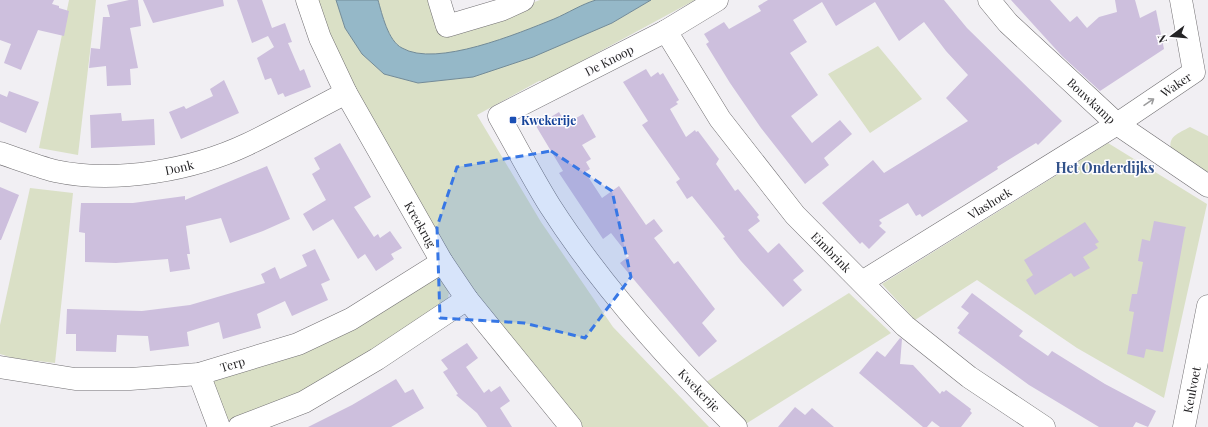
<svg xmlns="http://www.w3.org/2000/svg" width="1208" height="427" viewBox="0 0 1208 427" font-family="'Playfair Display',serif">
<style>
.green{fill:#dae0c6}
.water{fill:#95b8c8;stroke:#738b97}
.building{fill:#cdbfdd}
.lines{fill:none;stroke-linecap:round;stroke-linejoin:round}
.minor-casing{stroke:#716f72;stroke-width:23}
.minor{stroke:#fff;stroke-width:22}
.oneway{stroke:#9c9c9d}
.marked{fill:#3777e5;fill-opacity:0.2;stroke:#3777e5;stroke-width:3;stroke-dasharray:8 5;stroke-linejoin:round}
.transit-dot{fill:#1a4fb4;stroke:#fefdff;stroke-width:1.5}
.labels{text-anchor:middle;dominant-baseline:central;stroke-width:3;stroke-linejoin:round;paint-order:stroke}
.street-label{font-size:12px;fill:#242325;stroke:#fefdff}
.transit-label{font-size:12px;font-weight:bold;fill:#164399;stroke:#fefdff;text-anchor:start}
.quarter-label{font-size:14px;font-weight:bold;fill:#315189;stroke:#fefdff}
</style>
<rect width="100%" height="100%" fill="#f1eff3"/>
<g class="green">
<polygon points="69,0 96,0 78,155 39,148"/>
<polygon points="315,0 336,0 345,28 362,54 384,74 418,83 473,77 612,23 651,0 695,0 545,81 539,81 477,115 541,222 613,327 709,427 575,427 447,270 368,124"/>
<path d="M 378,0 L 429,0 L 442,36 L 540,0 L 597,0 C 554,19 445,71 402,49 C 388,41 382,14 378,0 Z"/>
<polygon points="878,46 922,99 870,133 828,74"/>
<path d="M 1190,127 L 1208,136 L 1208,172 L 1172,151 C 1166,137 1179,133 1190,127 Z"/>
<polygon points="1108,143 1207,204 1164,398 1077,348 977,280 915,320 882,284"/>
<polygon points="30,188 73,193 55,363 13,358 0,354 0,325"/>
<path d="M 438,276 C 448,282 452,292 446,302 L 362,360 L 278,403 L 231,420 L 225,419 L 212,378 Z"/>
<polygon points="849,293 891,333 744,425 706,382"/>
</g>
<path class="water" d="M 336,0 L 378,0 C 382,14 388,41 402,48 C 436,68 519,33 554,19 C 568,13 582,4 596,0 C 608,0 637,0 651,0 L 612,23 L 533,57 L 473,77 L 418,83 L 384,74 L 362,54 L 345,28 Z"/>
<g class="building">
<polygon points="0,0 54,0 52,4 59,6 59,8 69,11 64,36 38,30 21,70 4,63 11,44 0,40"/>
<polygon points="129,0 138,0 141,26 130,28 138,68 130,69 131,85 107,86 106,66 89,68 91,48 100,49 103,17 110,17 107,5"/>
<polygon points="143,0 223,0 224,6 153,23"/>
<polygon points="237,0 262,0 272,28 285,23 292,42 288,43 300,71 304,69 311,87 285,97 283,93 278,95 271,78 265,80 257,58 274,47 268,36 252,43"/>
<polygon points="768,0 944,0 967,28 1062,121 1038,145 1036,143 997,167 998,169 922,217 920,214 916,216 908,203 879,220 882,223 879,226 886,232 869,249 862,242 860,244 822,203 873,160 884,173 968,121 946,98 968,75 946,51 924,22 899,41 875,2 836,26 822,2 793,20 807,42 790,53 818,95 791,116 812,143 840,120 852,134 824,158 829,165 805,184 761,128 730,83 706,44 709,42 704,34 724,22 729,29 761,11 758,6"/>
<polygon points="1011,0 1050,0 1070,22 1077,16 1087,28 1099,17 1117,12 1115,0 1135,0 1140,18 1156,10 1164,49 1100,91 1062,56"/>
<polygon points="646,69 651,77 658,72 660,75 663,73 679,100 676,102 678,104 670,109 686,137 695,130 696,132 698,131 719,159 716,164 735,191 738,189 759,215 757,217 760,221 748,230 768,253 779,243 804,271 793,280 802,290 783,307 741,261 723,238 725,237 692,196 687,199 676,182 680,179 642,125 648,121 623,82"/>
<polygon points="224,80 239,113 181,139 169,112 184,106 186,109 213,96 210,89"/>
<polygon points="9,91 39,102 26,133 0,122 0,94 7,97"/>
<polygon points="559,112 566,124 583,114 596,137 582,145 591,159 586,162 590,169 585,172 602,198 619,186 646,225 654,219 663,231 654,238 674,264 678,261 715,309 702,323 717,341 699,357 620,263 629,256 611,233 603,239 559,173 563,171 536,126"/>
<polygon points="121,113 122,121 154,119 155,145 91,148 90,115"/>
<polygon points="340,143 371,197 354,207 374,237 378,234 380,238 390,231 402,248 391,254 394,259 376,271 365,254 358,259 333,219 313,231 303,214 326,200 312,174 320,169 314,158"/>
<polygon points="267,166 290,219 263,231 230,243 221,218 186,226 190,254 187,254 190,269 170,272 168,259 116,263 85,262 85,233 79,232 81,203 133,203 185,196 185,200"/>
<polygon points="0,187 19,195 1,240 0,240"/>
<polygon points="1154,221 1186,227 1185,230 1163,352 1146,349 1144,358 1127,354 1134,312 1129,311 1132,294 1137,294 1143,262 1138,261 1142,239 1150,241"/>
<polygon points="1085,222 1099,242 1095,244 1098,248 1083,257 1090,268 1074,277 1071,273 1035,295 1026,280 1033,275 1024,260"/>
<polygon points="315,249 330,280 321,284 328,300 292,316 285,301 257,314 261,328 223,339 219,322 187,332 189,346 150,351 148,336 117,335 116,352 76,351 76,334 66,334 67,309 142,311 190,305 265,283 261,274 275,267 280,279 307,266 302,255"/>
<polygon points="972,293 1023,331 1019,336 1048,356 1052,351 1105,384 1156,411 1148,427 1136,422 1133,427 1099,427 1029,385 958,333 960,330 957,328 969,313 961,307"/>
<polygon points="900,338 902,339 900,364 913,365 940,394 942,391 944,392 946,390 971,409 970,411 972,413 961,427 940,427 932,421 927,427 923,427 859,373 877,351 885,357"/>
<polygon points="467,343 478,358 466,367 484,393 489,389 491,392 500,386 510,401 500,408 512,427 487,427 477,413 456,395 458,394 443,372 448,369 441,360"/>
<polygon points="396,379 405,393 413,389 424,408 391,427 308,427 352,405"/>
<polygon points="795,407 805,415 812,408 834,427 778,427"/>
</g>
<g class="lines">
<g class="minor-casing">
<g id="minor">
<path id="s1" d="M 307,0 L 320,38 L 346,93 L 442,262 L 467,299 L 571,427"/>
<polyline points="439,0 447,26 501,10 523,0"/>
<path id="s2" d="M 717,0 L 666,31 L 499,116 C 516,146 532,177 550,206 C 602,287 668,360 736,427"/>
<path id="s3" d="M 989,0 L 1008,23 L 1117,124 L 1208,186"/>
<path id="s4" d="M 666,31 L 720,119 L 795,215 L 905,326 L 969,377 L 1044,427"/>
<path id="s5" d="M 0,153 C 18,159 37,166 55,171 C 116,184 193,170 248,144 C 281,128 313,110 346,93"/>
<path id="s6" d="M 862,282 L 1117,124 L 1194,72 L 1181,0"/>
<path id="s7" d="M 0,367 L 75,379 L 130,379 L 199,374 L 298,344 L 351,319 L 442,262"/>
<polyline points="199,374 219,427"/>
<polyline points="239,427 304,402 377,359 467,299"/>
<path id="s8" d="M 1184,427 L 1208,306"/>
</g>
</g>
<use href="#minor" class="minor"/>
</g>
<defs><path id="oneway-shaft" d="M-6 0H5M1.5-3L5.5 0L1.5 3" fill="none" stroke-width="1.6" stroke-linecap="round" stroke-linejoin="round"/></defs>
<use class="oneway" href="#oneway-shaft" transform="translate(1149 102) rotate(-34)"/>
<path class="marked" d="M 551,151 L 612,191 L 631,277 L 585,338 L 524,323 L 440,318 L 437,227 L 457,167 Z"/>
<rect class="transit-dot" x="509" y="116" width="8" height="8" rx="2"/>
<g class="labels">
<g class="street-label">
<text transform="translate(609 60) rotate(-27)">De Knoop</text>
<text stroke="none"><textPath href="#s6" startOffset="371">Waker</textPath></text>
<text stroke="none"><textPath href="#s3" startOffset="144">Bouwkamp</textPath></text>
<text stroke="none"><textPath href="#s5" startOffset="183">Donk</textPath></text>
<text stroke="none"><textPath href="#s6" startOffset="150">Vlashoek</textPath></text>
<text stroke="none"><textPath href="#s1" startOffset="252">Kreekrug</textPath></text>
<text stroke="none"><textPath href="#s4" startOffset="277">Eimbrink</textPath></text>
<text stroke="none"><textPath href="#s7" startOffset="235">Terp</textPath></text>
<text stroke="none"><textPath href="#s2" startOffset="588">Kwekerije</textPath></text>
<text stroke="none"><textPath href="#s8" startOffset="38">Keulvoet</textPath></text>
</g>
<g class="transit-label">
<text x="521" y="120">Kwekerije</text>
</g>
<g class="quarter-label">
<text x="1105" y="167">Het Onderdijks</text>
</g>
</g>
<g transform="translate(1172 36) rotate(254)" stroke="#fefdff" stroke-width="3" paint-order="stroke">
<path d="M0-3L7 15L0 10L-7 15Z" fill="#242325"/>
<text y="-6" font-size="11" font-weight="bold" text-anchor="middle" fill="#242325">N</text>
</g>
</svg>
